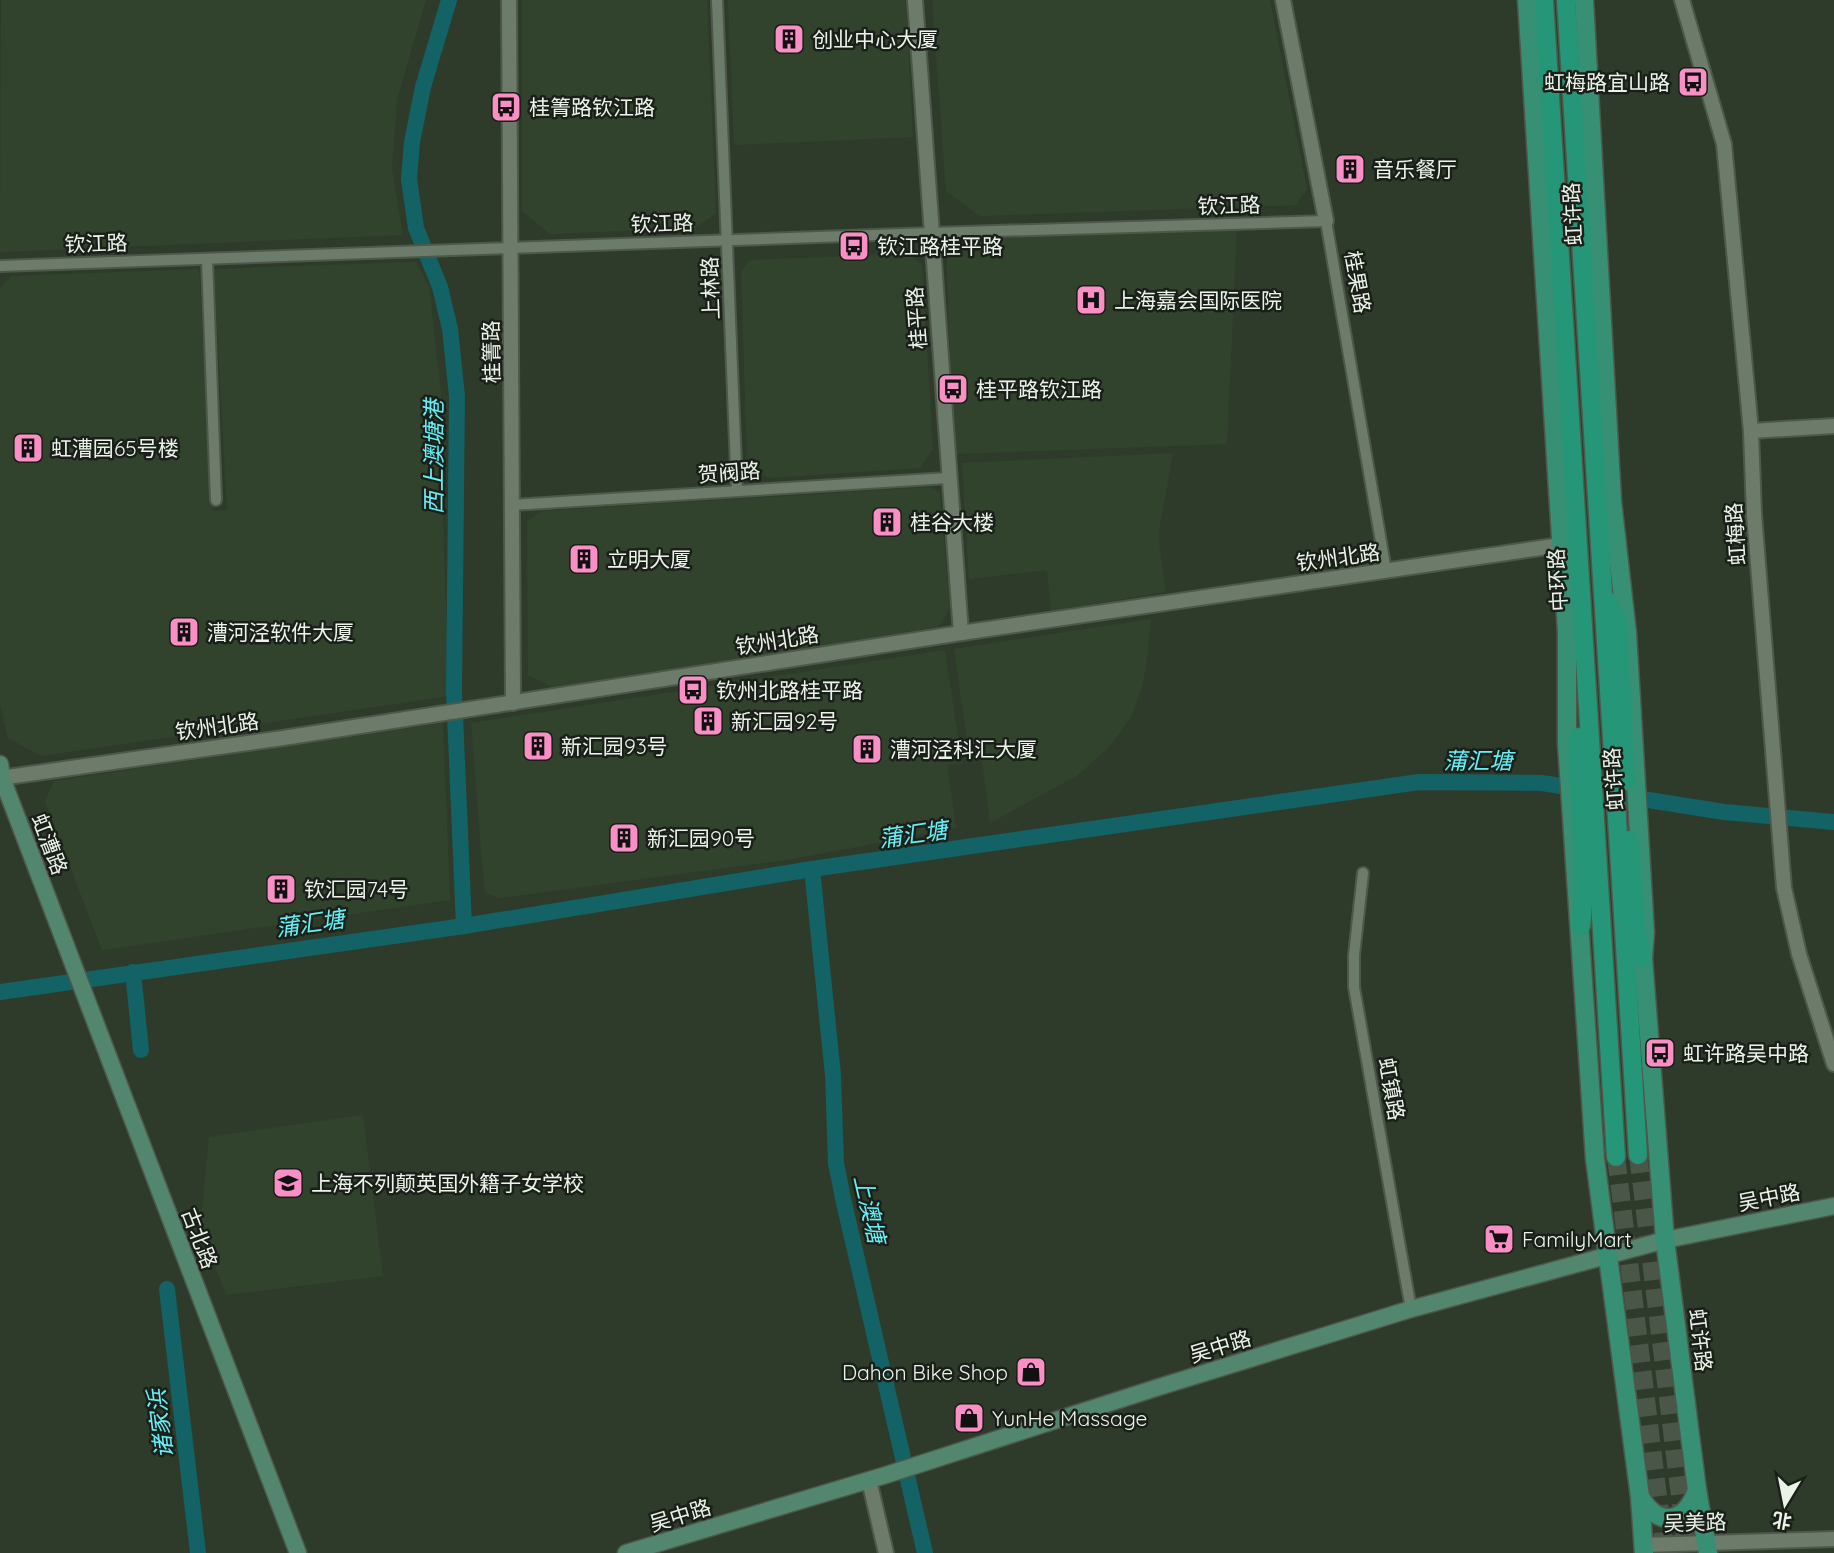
<svg xmlns="http://www.w3.org/2000/svg" width="1834" height="1553" viewBox="0 0 1834 1553" font-family="Quicksand,'Noto Sans SC',sans-serif">
<style>
.built{fill:#32432d}
.lines{fill:none;stroke-linecap:round;stroke-linejoin:round}
.river{stroke:#136266;stroke-width:16}
.trunk-tunnel{stroke:#4a5748;stroke-width:18;stroke-dasharray:18 9;stroke-linecap:butt}
.minor-casing{stroke:#4d584b;stroke-width:14}
.tertiary-casing{stroke:#4d584b;stroke-width:18}
.secondary-casing{stroke:#4d584b;stroke-width:19}
.primary-casing{stroke:#4d584b;stroke-width:21}
.trunk-casing{stroke:#4d584b;stroke-width:21}
.minor{stroke:#6d7c6a;stroke-width:10}
.tertiary{stroke:#6d7c6a;stroke-width:14}
.secondary{stroke:#52866f;stroke-width:16}
.primary{stroke:#379074;stroke-width:18}
.trunk{stroke:#259677;stroke-width:18}
.labels{text-anchor:middle;dominant-baseline:central;stroke-width:5;stroke-linejoin:round;paint-order:stroke}
.poi-label{font-size:21px;fill:#ebf3e9;stroke:#1a2019;text-anchor:start}
.street-label{font-size:21px;fill:#ebf3e9;stroke:#1a2019}
.water-label{font-size:23px;font-style:italic;fill:#66eff6;stroke:#1a2019}
</style>
<rect width="100%" height="100%" fill="#2e3b2b"/>
<g class="built">
<polygon points="1,0 426,0 397,99 392,169 403,235 0,252"/>
<polygon points="522,0 707,0 716,213 695,228 550,234 522,211"/>
<polygon points="728,0 906,0 913,137 734,145"/>
<polygon points="932,0 1270,0 1307,189 1296,205 979,216 946,191"/>
<polygon points="1237,228 1227,444 953,454 946,237"/>
<polygon points="908,254 922,265 933,449 920,468 767,478 747,459 741,272 750,260"/>
<polygon points="416,262 429,286 441,392 442,496 449,696 41,756 8,738 0,704 0,288 12,276 199,269 212,511 227,510 214,269"/>
<polygon points="1173,453 1158,536 1166,592 1051,611 1047,570 969,579 962,463"/>
<polygon points="931,487 940,493 950,609 938,627 554,688 528,675 527,521 542,511"/>
<polygon points="1151,619 1148,654 1142,688 1131,717 1111,745 1078,775 990,823 982,760 970,761 954,649"/>
<polygon points="945,650 962,763 947,765 956,828 793,859 500,898 486,893 484,887 471,723"/>
<polygon points="443,723 450,900 102,950 45,801 54,781"/>
<polygon points="363,1115 383,1276 226,1295 200,1228 209,1137"/>
</g>
<g class="lines">
<g class="river">
<polyline points="449,0 423,87 412,142 409,179 416,228 440,287 450,329 457,396 454,691 464,926"/>
<polyline points="812,869 833,1075 836,1163 844,1203 925,1553"/>
<polyline points="133,972 141,1050"/>
<polyline points="0,992 464,926 812,869 1419,782 1542,783 1724,812 1834,822"/>
<polyline points="167,1289 198,1553"/>
</g>
<g class="trunk-tunnel">
<polyline points="1638,1155 1687,1553"/>
<polyline points="1616,1157 1665,1553"/>
</g>
<g class="minor-casing">
<g id="minor">
<polyline points="717,0 737,491"/>
<polyline points="207,259 216,500"/>
<polyline points="0,266 931,233 1326,221 1386,571"/>
<polyline points="512,505 948,478"/>
<polyline points="1363,873 1354,955 1354,987 1411,1309"/>
</g>
</g>
<g class="tertiary-casing">
<g id="tertiary">
<polyline points="509,0 513,703"/>
<polyline points="915,0 961,633"/>
<polyline points="1283,0 1326,221"/>
<polyline points="1682,0 1724,144 1751,431 1754,514 1784,888 1799,954 1834,1064"/>
<polyline points="1751,431 1834,426"/>
<polyline points="0,778 283,738 961,633 1561,545"/>
<polyline points="869,1480 886,1553"/>
<polyline points="1643,1545 1834,1539"/>
</g>
</g>
<g class="secondary-casing">
<g id="secondary">
<polyline points="0,764 2,778 298,1553"/>
<polyline points="626,1553 886,1475 1159,1387 1411,1309 1665,1240 1834,1206"/>
</g>
</g>
<g class="primary-casing">
<g id="primary">
<polyline points="1527,0 1567,632 1567,744 1595,1159 1640,1497 1644,1553"/>
<polyline points="1584,0 1612,501 1627,633 1645,933 1643,958 1665,1240 1697,1490 1708,1553"/>
<path d="M 1640,1497 C 1659,1528 1685,1524 1697,1490"/>
</g>
</g>
<g class="trunk-casing">
<g id="trunk">
<polyline points="1544,0 1616,1157"/>
<polyline points="1566,0 1638,1155"/>
<polyline points="1605,598 1617,619 1626,781"/>
<path d="M 1579,737 C 1576,800 1589,863 1581,926"/>
<polyline points="1629,840 1637,933 1643,958"/>
</g>
</g>
<use href="#minor" class="minor"/>
<use href="#tertiary" class="tertiary"/>
<use href="#secondary" class="secondary"/>
<use href="#primary" class="primary"/>
<use href="#trunk" class="trunk"/>
</g>
<defs>
<g id="building-square" transform="scale(1.575)"><rect x="-9" y="-9" width="18" height="18" rx="4" fill="#fa8fc6" stroke="#1a2019"/><path d="M-4-6H4V6H1V3H-1V6H-4ZM-2.5-4.3h1.7v1.8h-1.7ZM.8-4.3h1.7v1.8H.8ZM-2.5-1h1.7V.8h-1.7ZM.8-1h1.7V.8H.8Z" fill="#111"/></g>
<g id="bus-square" transform="scale(1.575)"><rect x="-9" y="-9" width="18" height="18" rx="4" fill="#fa8fc6" stroke="#1a2019"/><path d="M-5-6H5V4H4V6H2V4H-2V6H-4V4H-5ZM-3.5-4V0h7V-4ZM-3.5 1.2v1.5H-2V1.2ZM2 1.2v1.5H3.5V1.2Z" fill="#111"/></g>
<g id="hospital-square" transform="scale(1.575)"><rect x="-9" y="-9" width="18" height="18" rx="4" fill="#fa8fc6" stroke="#1a2019"/><path d="M-5-5h3v3.5h4V-5h3V5h-3V1.5h-4V5h-3Z" fill="#111"/></g>
<g id="school-square" transform="scale(1.575)"><rect x="-9" y="-9" width="18" height="18" rx="4" fill="#fa8fc6" stroke="#1a2019"/><path d="M0-5L7-2L0 1L-7-2ZM-4 1L0 2.5L4 1V4Q0 6-4 4Z" fill="#111"/></g>
<g id="supermarket-square" transform="scale(1.575)"><rect x="-9" y="-9" width="18" height="18" rx="4" fill="#fa8fc6" stroke="#1a2019"/><path d="M-6-5.5h2.5l.6 2H6L4.5 2H-2.5L-4.4-4H-6ZM-1.5 3.2a1.3 1.3 0 1 0 .1 0ZM3 3.2a1.3 1.3 0 1 0 .1 0Z" fill="#111"/></g>
<g id="shop-square" transform="scale(1.575)"><rect x="-9" y="-9" width="18" height="18" rx="4" fill="#fa8fc6" stroke="#1a2019"/><path d="M-5-2.5h2.3a2.7 3.5 0 0 1 5.4 0H5L5.5 6h-11ZM-1.5-2.5h3a1.5 2.3 0 0 0-3 0Z" fill="#111"/></g>
</defs>
<g fill-rule="evenodd">
<use href="#building-square" x="789" y="39"/>
<use href="#bus-square" x="1693" y="82"/>
<use href="#bus-square" x="506" y="107"/>
<use href="#building-square" x="1350" y="169"/>
<use href="#bus-square" x="854" y="246"/>
<use href="#hospital-square" x="1091" y="300"/>
<use href="#bus-square" x="953" y="389"/>
<use href="#building-square" x="28" y="448"/>
<use href="#building-square" x="887" y="522"/>
<use href="#building-square" x="584" y="559"/>
<use href="#building-square" x="184" y="632"/>
<use href="#bus-square" x="693" y="690"/>
<use href="#building-square" x="708" y="721"/>
<use href="#building-square" x="538" y="746"/>
<use href="#building-square" x="867" y="749"/>
<use href="#building-square" x="624" y="838"/>
<use href="#building-square" x="281" y="889"/>
<use href="#bus-square" x="1660" y="1053"/>
<use href="#school-square" x="288" y="1183"/>
<use href="#supermarket-square" x="1499" y="1239"/>
<use href="#shop-square" x="1031" y="1372"/>
<use href="#shop-square" x="969" y="1418"/>
</g>
<g class="labels">
<g class="poi-label">
<text x="812" y="39">创业中心大厦</text>
<text x="1670" y="82" text-anchor="end">虹梅路宜山路</text>
<text x="529" y="107">桂箐路钦江路</text>
<text x="1373" y="169">音乐餐厅</text>
<text x="877" y="246">钦江路桂平路</text>
<text x="1114" y="300">上海嘉会国际医院</text>
<text x="976" y="389">桂平路钦江路</text>
<text x="51" y="448">虹漕园65号楼</text>
<text x="910" y="522">桂谷大楼</text>
<text x="607" y="559">立明大厦</text>
<text x="207" y="632">漕河泾软件大厦</text>
<text x="716" y="690">钦州北路桂平路</text>
<text x="731" y="721">新汇园92号</text>
<text x="561" y="746">新汇园93号</text>
<text x="890" y="749">漕河泾科汇大厦</text>
<text x="647" y="838">新汇园90号</text>
<text x="304" y="889">钦汇园74号</text>
<text x="1683" y="1053">虹许路吴中路</text>
<text x="311" y="1183">上海不列颠英国外籍子女学校</text>
<text x="1522" y="1239">FamilyMart</text>
<text x="1008" y="1372" text-anchor="end">Dahon Bike Shop</text>
<text x="992" y="1418">YunHe Massage</text>
</g>
<g class="street-label">
<text transform="translate(1229 205) rotate(-2)">钦江路</text>
<text transform="translate(1572 214) rotate(-93)">虹许路</text>
<text transform="translate(662 223) rotate(-2)">钦江路</text>
<text transform="translate(96 243) rotate(-2)">钦江路</text>
<text transform="translate(1358 282) rotate(80)">桂果路</text>
<text transform="translate(710 288) rotate(-92)">上林路</text>
<text transform="translate(916 318) rotate(-94)">桂平路</text>
<text transform="translate(491 352) rotate(-91)">桂箐路</text>
<text transform="translate(729 472) rotate(-4)">贺阀路</text>
<text transform="translate(1735 534) rotate(-94)">虹梅路</text>
<text transform="translate(1338 557) rotate(-8)">钦州北路</text>
<text transform="translate(1557 580) rotate(-93)">中环路</text>
<text transform="translate(777 640) rotate(-9)">钦州北路</text>
<text transform="translate(217 726) rotate(-8)">钦州北路</text>
<text transform="translate(1613 779) rotate(-94)">虹许路</text>
<text transform="translate(50 844) rotate(69)">虹漕路</text>
<text transform="translate(1392 1089) rotate(80)">虹镇路</text>
<text transform="translate(1769 1197) rotate(-11)">吴中路</text>
<text transform="translate(200 1238) rotate(69)">古北路</text>
<text transform="translate(1701 1340) rotate(83)">虹许路</text>
<text transform="translate(1220 1346) rotate(-17)">吴中路</text>
<text transform="translate(680 1515) rotate(-17)">吴中路</text>
<text transform="translate(1695 1522) rotate(-2)">吴美路</text>
</g>
<g class="water-label">
<text transform="translate(433 457) rotate(-90)">西上澳塘港</text>
<text x="1478" y="760">蒲汇塘</text>
<text transform="translate(913 834) rotate(-8)">蒲汇塘</text>
<text transform="translate(310 923) rotate(-8)">蒲汇塘</text>
<text transform="translate(870 1209) rotate(77)">上澳塘</text>
<text transform="translate(160 1424) rotate(-97)">诸家浜</text>
</g>
</g>
<g transform="translate(1785 1504) rotate(190)" stroke="#1a2019" stroke-width="5" paint-order="stroke">
<path d="M0-5L12 26L0 18L-12 26Z" fill="#ebf3e9"/>
<text y="-10" font-size="19" font-weight="bold" text-anchor="middle" fill="#ebf3e9">北</text>
</g>
</svg>
